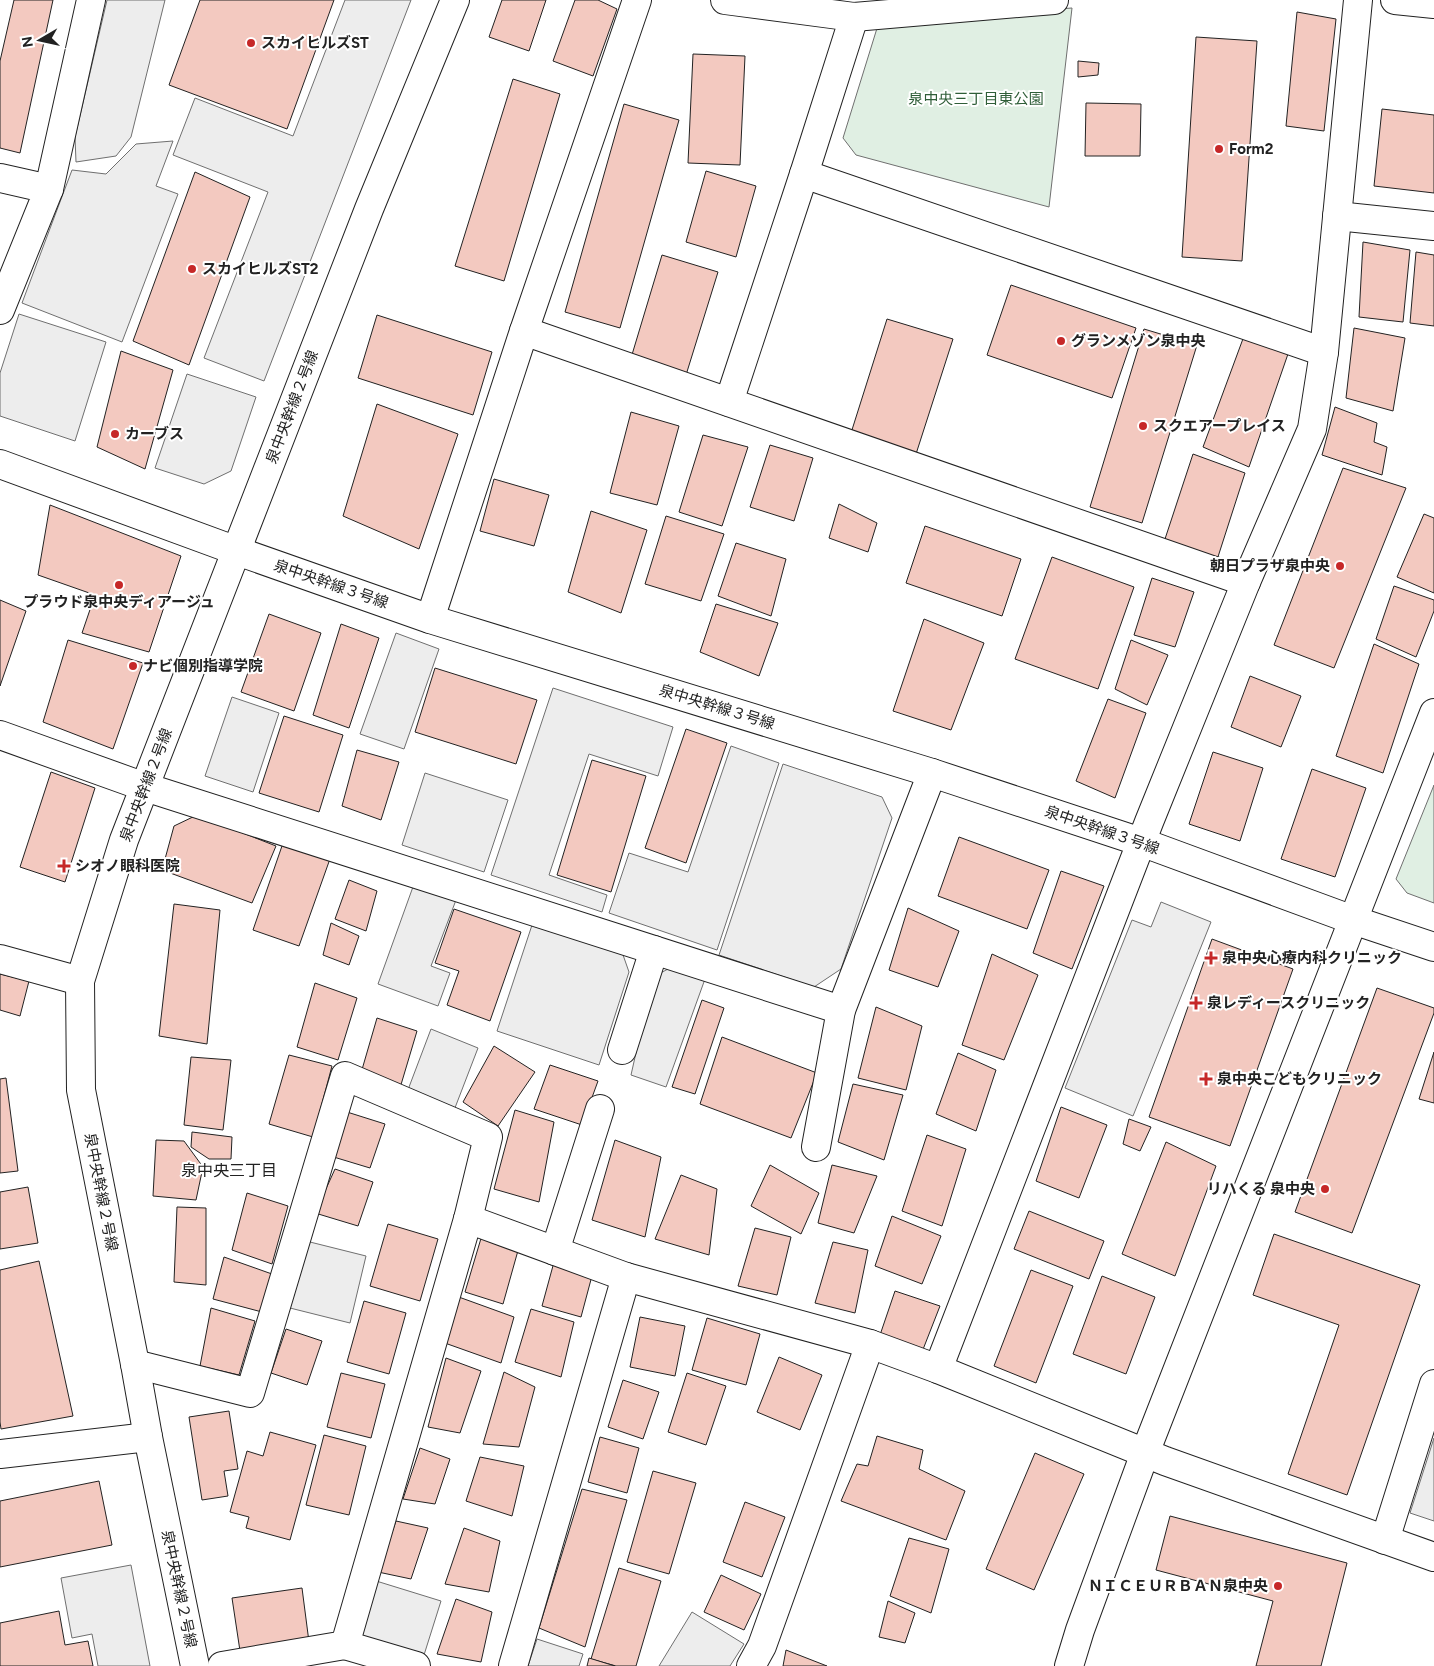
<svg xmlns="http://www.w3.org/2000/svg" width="1434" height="1666" viewBox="0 0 1434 1666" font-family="Figtree,'Noto Sans JP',sans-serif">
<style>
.green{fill:#e0efe3;stroke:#6f6f6f}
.parking{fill:#ededed;stroke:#6f6f6f}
.building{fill:#f3c9c0;stroke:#222}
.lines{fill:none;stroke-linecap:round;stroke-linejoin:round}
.minor-casing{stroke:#222;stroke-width:30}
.minor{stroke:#fff;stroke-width:28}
.poi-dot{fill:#c62828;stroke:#fff;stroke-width:2}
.labels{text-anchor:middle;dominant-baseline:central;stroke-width:4;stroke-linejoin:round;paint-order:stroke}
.poi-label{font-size:15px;font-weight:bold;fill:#222;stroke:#fff;text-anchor:start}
.park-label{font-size:15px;fill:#2f5e38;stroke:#fff}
.street-label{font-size:15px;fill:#222;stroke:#fff}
.neighbourhood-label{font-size:16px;fill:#222;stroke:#fff}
</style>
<rect width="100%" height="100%" fill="#fff"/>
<g class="green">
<polygon points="1072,8 1049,207 856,155 843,138 878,25 894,20"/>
<polygon points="1434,785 1434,903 1407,893 1396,879"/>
</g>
<g class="parking">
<polygon points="107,0 165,0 131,137 116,156 76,162 75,137"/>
<polygon points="345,0 411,0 264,381 204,358 268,192 173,155 195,98 293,136"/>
<polygon points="173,141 156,186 178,194 122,342 22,303 72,170 106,174 136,144"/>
<polygon points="19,314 106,342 75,441 0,416 0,373"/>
<polygon points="187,374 256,397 231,471 204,484 155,468"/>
<polygon points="396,633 439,649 404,749 360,734"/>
<polygon points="553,688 673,727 658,776 589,754 549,875 607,895 602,912 491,875"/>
<polygon points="232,697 279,713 253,792 205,776"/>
<polygon points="731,746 779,763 717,950 609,913 629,853 688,872"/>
<polygon points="783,764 882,797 892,818 841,969 814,987 719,955"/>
<polygon points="425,773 508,800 484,872 402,845"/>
<polygon points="414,884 456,900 431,966 450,973 438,1006 378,984"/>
<polygon points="1161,902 1211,922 1133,1116 1065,1088 1132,920 1151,927"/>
<polygon points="533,922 622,952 629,972 599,1065 497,1031"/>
<polygon points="668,969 705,979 666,1087 631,1075 653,977"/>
<polygon points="431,1029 478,1048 453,1113 406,1095"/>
<polygon points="306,1241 366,1256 350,1323 290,1308"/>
<polygon points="1434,1438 1434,1521 1410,1513"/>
<polygon points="131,1565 150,1666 98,1666 92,1634 72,1638 61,1578"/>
<polygon points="373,1580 441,1601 424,1655 356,1634"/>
<polygon points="692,1612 744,1644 730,1666 659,1666"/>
<polygon points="537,1639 583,1654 579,1666 528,1666"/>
</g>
<g class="building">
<polygon points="14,0 53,0 20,153 0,148 0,61"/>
<polygon points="200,0 334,0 287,129 169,85"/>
<polygon points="502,0 546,0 529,51 489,37"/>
<polygon points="575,0 598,0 617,9 593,76 553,61"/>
<polygon points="1297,12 1336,19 1324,131 1286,126"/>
<polygon points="1196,37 1257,41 1242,261 1182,257"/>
<polygon points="693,54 745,56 740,165 688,163"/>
<polygon points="1078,61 1099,63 1098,75 1078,77"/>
<polygon points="513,79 560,94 504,281 455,266"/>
<polygon points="1086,103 1141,104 1140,156 1085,156"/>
<polygon points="624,104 679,120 620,328 565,312"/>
<polygon points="1382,109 1434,115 1434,193 1374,186"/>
<polygon points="706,171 756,186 736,257 686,242"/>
<polygon points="195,172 250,197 189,365 133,341"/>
<polygon points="1363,242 1410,250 1403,322 1359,317"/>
<polygon points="1416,252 1434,255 1434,326 1410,323"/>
<polygon points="662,255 718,272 686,375 631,358"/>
<polygon points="1011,285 1136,328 1112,398 987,355"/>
<polygon points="377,315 492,352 473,415 358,378"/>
<polygon points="887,319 953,339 916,454 851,433"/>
<polygon points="1354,328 1405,338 1393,411 1346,398"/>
<polygon points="1144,329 1197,345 1142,523 1090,507"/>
<polygon points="1244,336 1289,351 1249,467 1203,447"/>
<polygon points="121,351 173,370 145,469 97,447"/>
<polygon points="377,404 458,434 419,549 343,516"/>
<polygon points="1335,407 1377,423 1374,442 1387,447 1382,475 1322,455"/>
<polygon points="631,412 679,426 657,505 610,493"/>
<polygon points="703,435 748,447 722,526 679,512"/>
<polygon points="770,445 813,458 794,521 750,507"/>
<polygon points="1193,454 1245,473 1216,563 1164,542"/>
<polygon points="1343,468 1406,488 1334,668 1274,645"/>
<polygon points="494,479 549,495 534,546 480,531"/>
<polygon points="839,504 877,523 868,552 829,538"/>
<polygon points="50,505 181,556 149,652 82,633 95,595 38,575"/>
<polygon points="591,511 647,530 621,613 568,592"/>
<polygon points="1424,514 1434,518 1434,593 1397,577"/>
<polygon points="666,516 724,534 701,601 645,584"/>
<polygon points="925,526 1021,559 1002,616 906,583"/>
<polygon points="736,543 786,559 771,616 718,596"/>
<polygon points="1052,557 1134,587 1098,689 1015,659"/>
<polygon points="1152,578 1194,592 1175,647 1134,635"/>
<polygon points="1394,586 1434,600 1434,611 1416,657 1376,639"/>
<polygon points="0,600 26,611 0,686"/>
<polygon points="716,604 778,623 759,676 700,652"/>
<polygon points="269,614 321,633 294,711 241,692"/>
<polygon points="924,619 984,643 951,730 893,711"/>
<polygon points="341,624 379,638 349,728 313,715"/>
<polygon points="68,640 143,663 113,749 43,722"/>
<polygon points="1131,640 1168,655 1147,705 1115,689"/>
<polygon points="1374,644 1419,664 1383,773 1336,756"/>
<polygon points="435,668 537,700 516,764 415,732"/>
<polygon points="1250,676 1301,696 1281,747 1231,727"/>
<polygon points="1108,699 1146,713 1115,798 1076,781"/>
<polygon points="284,716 343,735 319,812 259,793"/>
<polygon points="686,729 727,743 686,863 645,848"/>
<polygon points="357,750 399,762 381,820 342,806"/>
<polygon points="1213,752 1263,768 1240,841 1189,824"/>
<polygon points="592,760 646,776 611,892 557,875"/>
<polygon points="1312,769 1366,788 1335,877 1281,859"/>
<polygon points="51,772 95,788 65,882 20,867"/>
<polygon points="197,815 276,846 252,903 162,870 174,826"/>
<polygon points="959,837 1049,870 1027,929 938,896"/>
<polygon points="283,843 331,856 299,946 253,930"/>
<polygon points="1061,871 1104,886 1072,969 1033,953"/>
<polygon points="349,880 377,891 366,931 335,919"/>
<polygon points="174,904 220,910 207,1044 159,1036"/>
<polygon points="908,908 959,931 938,987 889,970"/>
<polygon points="454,909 521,932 490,1021 447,1005 459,971 435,963"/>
<polygon points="331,923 359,936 349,965 323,955"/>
<polygon points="1212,939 1293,969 1230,1146 1149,1117"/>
<polygon points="992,954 1038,975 1004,1060 962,1045"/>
<polygon points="0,974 29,981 20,1016 0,1010"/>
<polygon points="315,983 357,998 338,1060 297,1047"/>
<polygon points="1377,988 1434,1008 1434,1013 1352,1233 1295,1212"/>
<polygon points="702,1000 724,1008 695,1094 672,1087"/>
<polygon points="876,1007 922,1026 906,1090 858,1078"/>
<polygon points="377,1018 417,1031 400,1088 361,1073"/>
<polygon points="722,1037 817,1073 791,1138 700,1104"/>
<polygon points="494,1046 535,1072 498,1126 463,1102"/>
<polygon points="1434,1052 1434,1103 1419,1099"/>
<polygon points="958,1053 996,1070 976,1131 936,1114"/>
<polygon points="289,1055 332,1066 313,1137 269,1124"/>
<polygon points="191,1057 231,1060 223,1130 184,1125"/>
<polygon points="550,1065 598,1081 582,1125 534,1109"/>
<polygon points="6,1078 18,1171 0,1173 0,1079"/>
<polygon points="853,1084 903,1095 884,1160 838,1142"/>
<polygon points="1061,1107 1107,1125 1079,1198 1036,1181"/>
<polygon points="515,1110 554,1122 539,1202 494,1189"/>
<polygon points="347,1112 385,1124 370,1168 327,1155"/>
<polygon points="1129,1119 1151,1127 1140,1151 1123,1144"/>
<polygon points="192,1132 232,1137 231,1159 209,1159 191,1147"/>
<polygon points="927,1135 966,1149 942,1226 902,1211"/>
<polygon points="156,1140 184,1141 203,1167 196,1200 153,1196"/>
<polygon points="615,1140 661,1157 645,1237 592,1220"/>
<polygon points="1166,1142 1216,1166 1175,1276 1122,1254"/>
<polygon points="770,1165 819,1193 801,1234 751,1206"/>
<polygon points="832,1165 877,1176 854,1233 818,1223"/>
<polygon points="335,1169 373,1182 358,1226 315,1213"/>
<polygon points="681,1175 717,1189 709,1255 655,1239"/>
<polygon points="28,1187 38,1243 0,1249 0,1192"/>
<polygon points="247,1193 288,1206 272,1264 232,1250"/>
<polygon points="177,1207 206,1208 206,1285 174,1282"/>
<polygon points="1029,1211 1104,1241 1089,1279 1014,1249"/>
<polygon points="892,1216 941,1236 922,1284 875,1266"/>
<polygon points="388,1224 438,1239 420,1301 370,1286"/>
<polygon points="755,1228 791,1237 777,1295 738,1286"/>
<polygon points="1274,1234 1420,1285 1347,1495 1288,1474 1339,1325 1253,1295"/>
<polygon points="482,1235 519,1247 503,1304 465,1292"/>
<polygon points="833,1242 868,1250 855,1313 815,1303"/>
<polygon points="224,1257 272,1274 262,1312 213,1299"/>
<polygon points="39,1261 73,1416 1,1429 0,1422 0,1270"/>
<polygon points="554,1262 593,1272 581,1317 542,1306"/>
<polygon points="1031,1270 1073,1286 1036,1383 994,1366"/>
<polygon points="1102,1276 1155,1297 1126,1374 1073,1354"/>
<polygon points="895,1291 940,1306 922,1352 880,1335"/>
<polygon points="456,1296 514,1317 501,1363 442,1342"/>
<polygon points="364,1301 406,1313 389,1374 347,1362"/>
<polygon points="211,1308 255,1321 239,1375 200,1366"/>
<polygon points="531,1309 574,1322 561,1377 515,1362"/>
<polygon points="640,1317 685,1326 675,1376 630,1367"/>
<polygon points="707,1318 760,1334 746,1385 692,1370"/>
<polygon points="286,1329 322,1341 307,1385 271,1373"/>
<polygon points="779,1357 822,1375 800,1430 757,1412"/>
<polygon points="446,1358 481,1371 460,1433 428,1427"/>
<polygon points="504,1372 535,1387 519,1447 483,1444"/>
<polygon points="341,1373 385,1384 371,1438 327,1427"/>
<polygon points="687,1373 726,1386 706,1445 668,1432"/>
<polygon points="623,1380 659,1392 643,1439 608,1427"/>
<polygon points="229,1411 238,1469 224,1471 228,1496 202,1500 189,1417"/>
<polygon points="270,1432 316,1445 290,1540 246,1528 249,1517 230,1512 247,1451 263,1456"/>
<polygon points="324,1435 366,1446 349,1515 306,1505"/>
<polygon points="877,1436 923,1450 919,1469 965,1491 946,1540 841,1501 857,1464 868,1466"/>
<polygon points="600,1437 639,1448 627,1493 588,1482"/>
<polygon points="420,1448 450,1459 435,1504 403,1499"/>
<polygon points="1035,1453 1084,1474 1034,1590 986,1569"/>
<polygon points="480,1457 524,1466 512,1516 466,1501"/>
<polygon points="653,1471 696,1483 669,1574 627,1562"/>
<polygon points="99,1481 112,1545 0,1567 0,1501"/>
<polygon points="582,1489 627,1500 585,1647 539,1628"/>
<polygon points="745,1502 785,1517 762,1577 723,1562"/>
<polygon points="1170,1516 1347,1563 1321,1666 1256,1666 1273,1601 1156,1570"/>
<polygon points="396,1521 428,1528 411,1579 378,1572"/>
<polygon points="464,1528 500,1541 489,1592 445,1584"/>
<polygon points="909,1538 949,1549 931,1613 890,1596"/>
<polygon points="619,1568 661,1581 636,1666 616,1666 591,1659"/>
<polygon points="721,1575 761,1594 744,1630 704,1612"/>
<polygon points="302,1588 309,1642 240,1651 232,1598"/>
<polygon points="456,1599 492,1612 481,1662 437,1654"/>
<polygon points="888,1601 915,1613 905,1643 879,1637"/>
<polygon points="59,1611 65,1645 88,1641 93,1666 0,1666 0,1623"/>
<polygon points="786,1650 827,1666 783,1666"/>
<polygon points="589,1658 615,1666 587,1666"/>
</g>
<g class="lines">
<g class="minor-casing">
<g id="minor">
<polyline points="725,0 854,17 1054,0"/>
<polyline points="1395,0 1434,4"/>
<polyline points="804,174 1324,352"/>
<polyline points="0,178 49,189 0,310"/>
<polyline points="49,189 91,0"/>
<polyline points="1337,216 1434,226"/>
<polyline points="524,331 1246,582"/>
<polyline points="729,402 804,174 854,17"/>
<polyline points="0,464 237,551 430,619 932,773 1141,842 1353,920 1434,947"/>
<polyline points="430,619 524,331 637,0"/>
<polyline points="0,735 145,787 841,1010"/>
<polyline points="0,959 80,981"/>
<polyline points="622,1050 654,950"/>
<polyline points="816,1147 841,1010 932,773"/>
<polyline points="468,1219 626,1277 870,1344 938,1369 1165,1461 1434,1557"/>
<polyline points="555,1251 600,1109"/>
<polyline points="135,1364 250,1393 345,1076 488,1137 468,1219 345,1645 222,1666"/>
<polyline points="938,1369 1149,822 1246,582 1312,429 1324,352 1358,0"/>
<polyline points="0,1454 148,1437"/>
<polyline points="1385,1540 1434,1384"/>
<polyline points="345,1645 416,1666"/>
<polyline points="195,1666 148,1437 135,1364 81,1090 80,981 124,840 369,209 455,0"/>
<polyline points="513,1666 626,1277"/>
<polyline points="751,1666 762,1646 870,1344"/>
<polyline points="1069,1666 1080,1630 1145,1453 1434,713"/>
</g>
</g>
<use href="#minor" class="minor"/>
</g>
<g class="poi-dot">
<circle cx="251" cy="43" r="5"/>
<circle cx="1219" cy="149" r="5"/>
<circle cx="192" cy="269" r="5"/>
<circle cx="1061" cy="341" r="5"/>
<circle cx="1143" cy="426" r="5"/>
<circle cx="115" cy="434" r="5"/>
<circle cx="1340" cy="566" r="5"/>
<circle cx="119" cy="585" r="5"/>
<circle cx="133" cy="666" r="5"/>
<path d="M61.5 858.5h5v5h5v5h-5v5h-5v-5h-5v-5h5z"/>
<path d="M1208.5 950.5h5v5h5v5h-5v5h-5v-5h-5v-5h5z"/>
<path d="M1193.5 995.5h5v5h5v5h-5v5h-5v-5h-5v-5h5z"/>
<path d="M1203.5 1071.5h5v5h5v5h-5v5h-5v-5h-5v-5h5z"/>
<circle cx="1325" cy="1189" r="5"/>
<circle cx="1278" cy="1586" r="5"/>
</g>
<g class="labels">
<g class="poi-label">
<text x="261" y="43">スカイヒルズST</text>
<text x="1229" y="149">Form2</text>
<text x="202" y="269">スカイヒルズST2</text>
<text x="1071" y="341">グランメゾン泉中央</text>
<text x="1153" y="426">スクエアープレイス</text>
<text x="125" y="434">カーブス</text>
<text x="1330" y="566" text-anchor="end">朝日プラザ泉中央</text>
<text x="119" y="602" text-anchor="middle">プラウド泉中央ディアージュ</text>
<text x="143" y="666">ナビ個別指導学院</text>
<text x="75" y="866">シオノ眼科医院</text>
<text x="1222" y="958">泉中央心療内科クリニック</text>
<text x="1207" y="1003">泉レディースクリニック</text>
<text x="1217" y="1079">泉中央こどもクリニック</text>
<text x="1315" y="1189" text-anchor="end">リハくる 泉中央</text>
<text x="1268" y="1586" text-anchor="end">ＮＩＣＥＵＲＢＡＮ泉中央</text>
</g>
<g class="park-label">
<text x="976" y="99">泉中央三丁目東公園</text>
</g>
<g class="street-label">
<text transform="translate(292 407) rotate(-69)">泉中央幹線２号線</text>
<text transform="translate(331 584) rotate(19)">泉中央幹線３号線</text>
<text transform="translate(717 707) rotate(17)">泉中央幹線３号線</text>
<text transform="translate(146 785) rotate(-69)">泉中央幹線２号線</text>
<text transform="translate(1102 830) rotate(19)">泉中央幹線３号線</text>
<text transform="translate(101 1192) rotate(79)">泉中央幹線２号線</text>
<text transform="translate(179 1589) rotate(78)">泉中央幹線２号線</text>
</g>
<g class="neighbourhood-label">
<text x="229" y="1170">泉中央三丁目</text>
</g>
</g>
<g transform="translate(40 40) rotate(261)" stroke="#ffffff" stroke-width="4" paint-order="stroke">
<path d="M0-4L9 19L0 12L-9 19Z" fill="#222222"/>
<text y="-8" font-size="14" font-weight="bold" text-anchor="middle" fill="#222222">N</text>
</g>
</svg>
